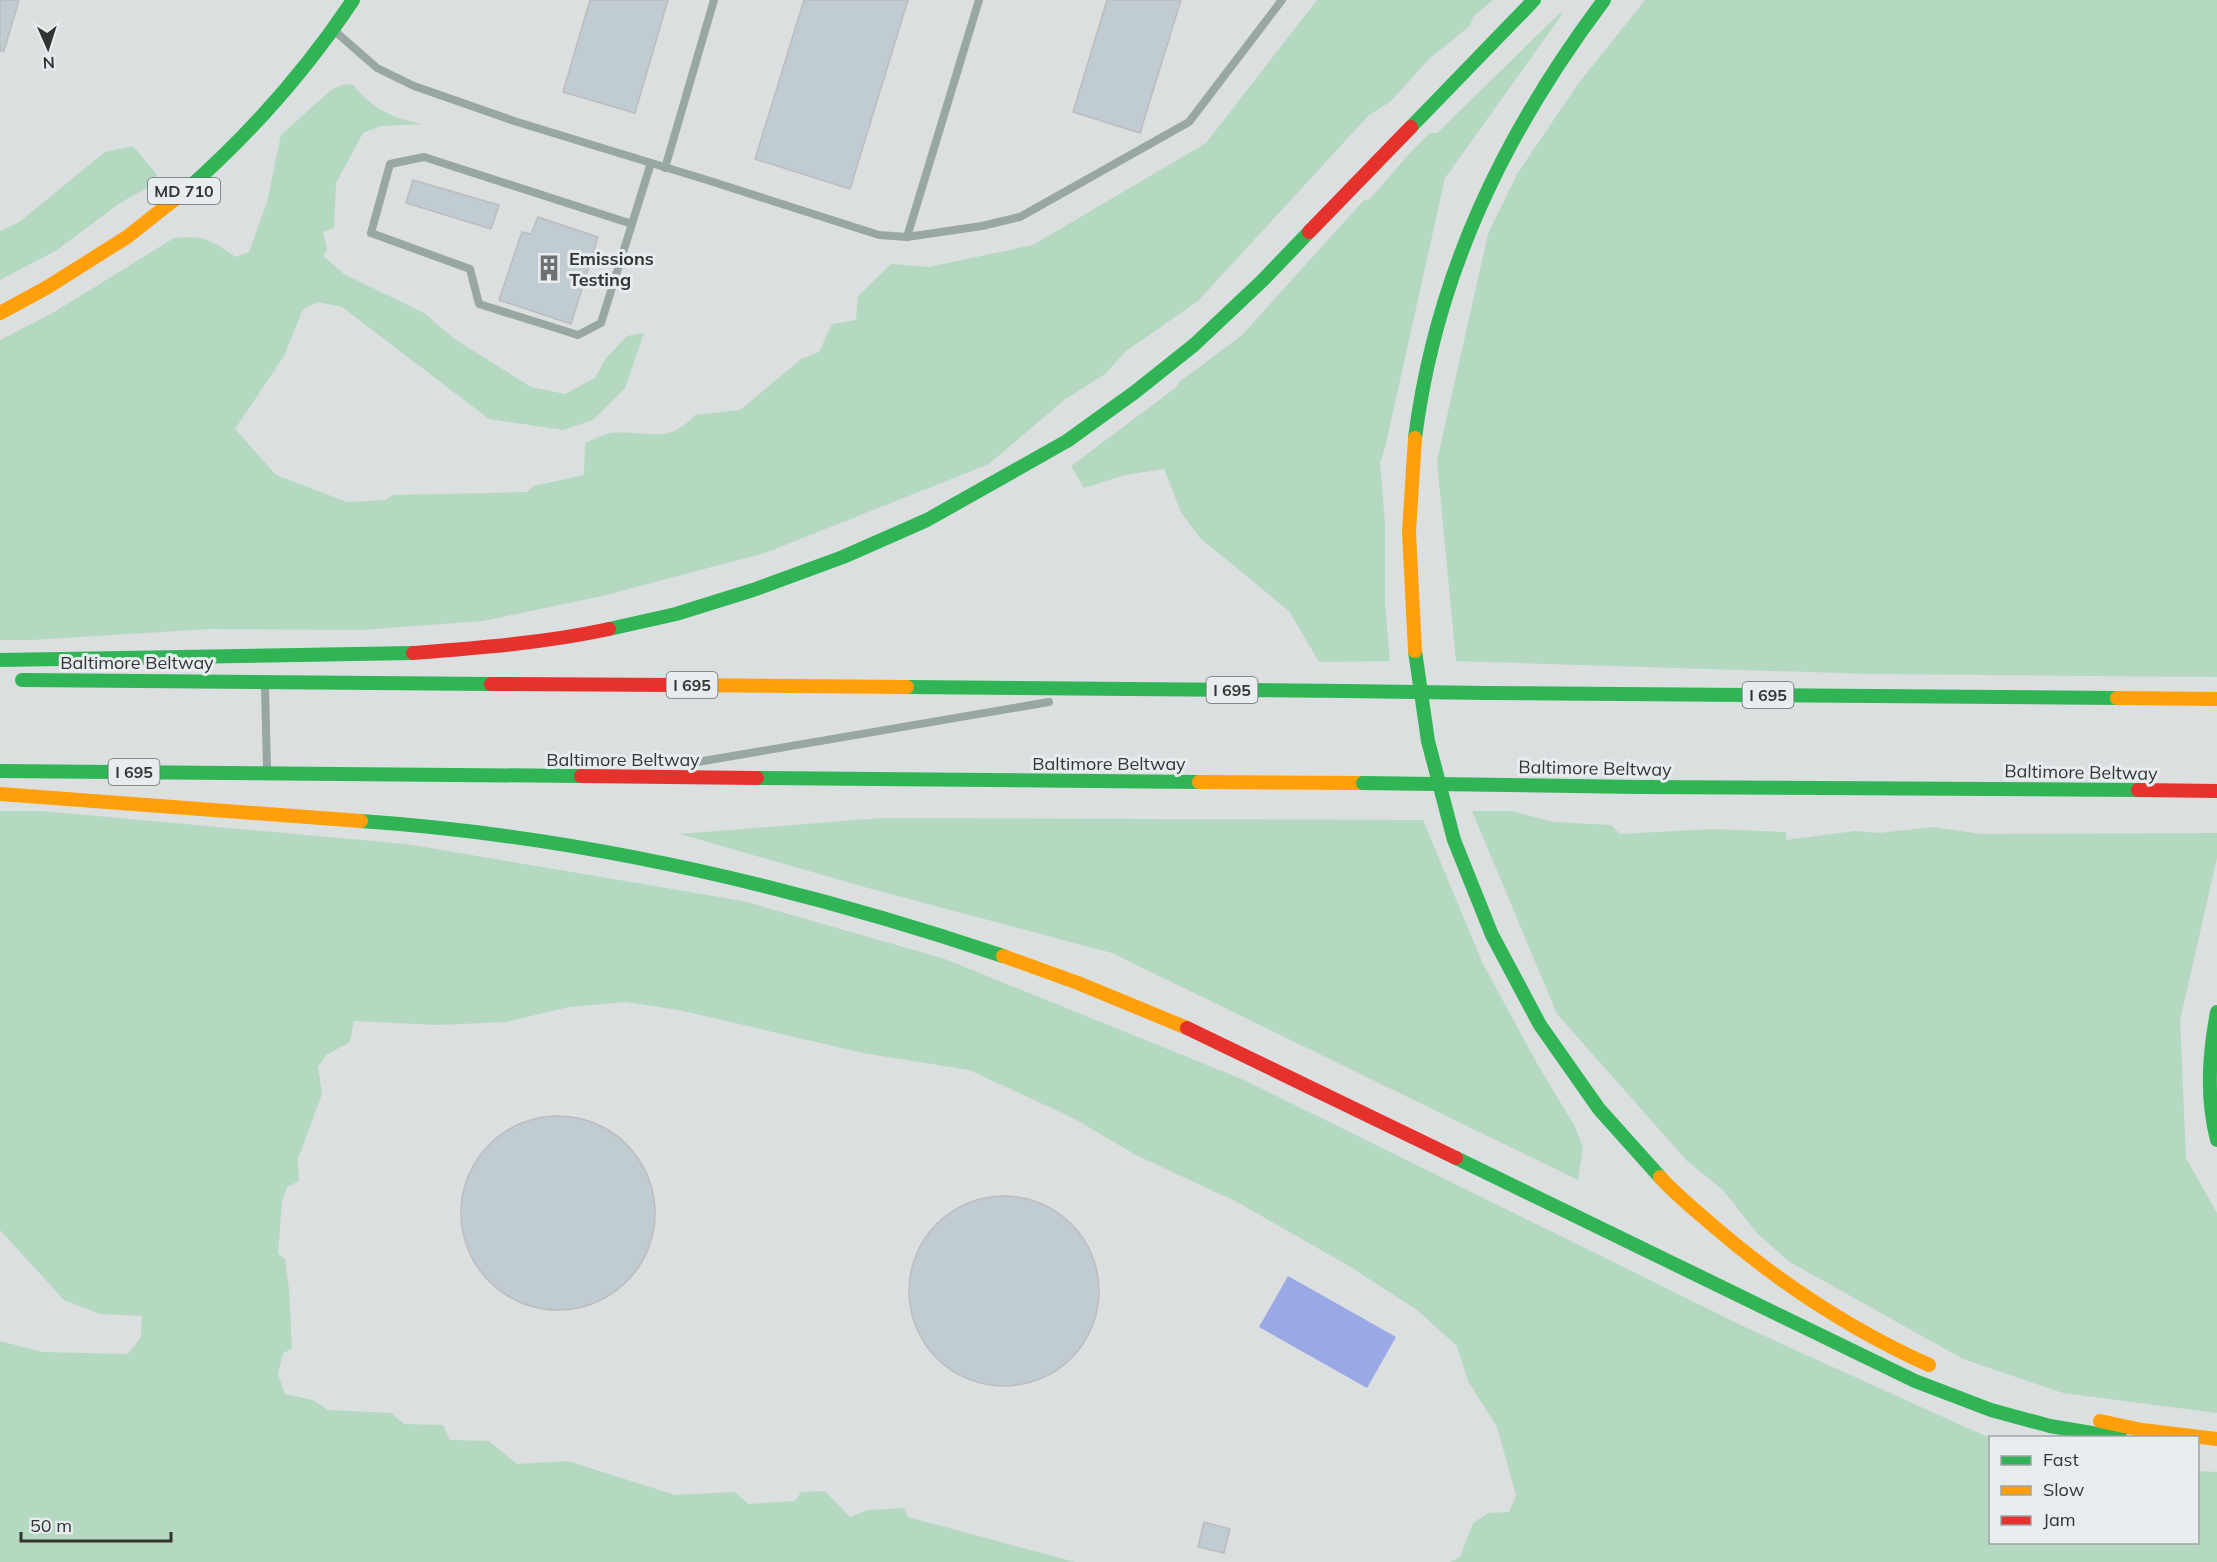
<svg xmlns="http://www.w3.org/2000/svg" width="2217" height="1562" viewBox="0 0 2217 1562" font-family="Mulish,sans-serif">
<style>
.green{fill:#b5d8c0}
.water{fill:#9aa8e5}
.building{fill:#c0cbd2;stroke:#bbbdbe;stroke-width:1.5}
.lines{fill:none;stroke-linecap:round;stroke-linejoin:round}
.lane{stroke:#98a6a4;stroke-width:8}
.fast{stroke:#30b455;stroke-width:14}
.slow{stroke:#ff9f0a;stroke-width:14}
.jam{stroke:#e5322d;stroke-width:14}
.fast-bridge{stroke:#30b455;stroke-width:14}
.labels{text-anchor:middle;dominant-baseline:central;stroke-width:6;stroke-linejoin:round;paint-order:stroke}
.shield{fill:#e7edee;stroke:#696c6c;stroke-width:1.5}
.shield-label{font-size:16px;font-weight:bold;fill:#333535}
.poi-label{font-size:18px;font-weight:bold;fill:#333535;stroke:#e7edee;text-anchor:start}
.street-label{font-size:18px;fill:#333535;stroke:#e7edee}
</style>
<rect width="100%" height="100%" fill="#dbdfe0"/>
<g class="green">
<path d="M 1317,0 L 1493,0 L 1473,17 L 1470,26 L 1430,58 L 1390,102 L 1369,115 L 1198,301 L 1125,352 L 1105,374 L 1064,400 L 989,464 L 765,553 L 602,596 L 483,621 L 361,630 L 211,629 L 31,640 L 0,640 L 0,340 L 51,314 L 174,238 C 205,235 211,240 236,257 L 249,252 L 267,202 L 281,135 L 331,90 L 345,84 L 353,85 C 372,109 394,119 423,124 L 381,126 L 363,133 L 336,183 L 334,228 L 323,232 L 327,249 L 323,256 L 344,274 L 424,313 L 456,340 L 531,387 L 565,394 L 595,378 L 606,358 L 627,336 L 644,333 L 625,388 L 593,420 L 563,430 L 489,419 L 342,307 L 318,302 L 303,309 L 284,356 L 235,429 L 276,475 L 347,502 L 385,500 L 393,495 L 527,492 L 534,486 L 584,475 L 585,443 C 593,440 603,434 612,433 C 648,430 667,446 695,415 L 740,410 L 801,359 L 819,352 L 832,324 L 856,320 L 858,296 L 891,264 L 929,267 L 1033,245 L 1206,143 Z"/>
<polygon points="1645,0 2217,0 2217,677 1871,674 1456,661 1437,461 1488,234 1517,174 1578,84"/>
<polygon points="1560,13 1563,13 1445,178 1385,448 1380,463 1385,524 1385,603 1390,661 1319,662 1289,611 1200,538 1181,512 1164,469 1125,475 1084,488 1071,466 1178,386 1178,383 1242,335 1364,200 1370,199 1408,155 1430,133 1437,133"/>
<polygon points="133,146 157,175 149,187 120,203 57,250 0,280 0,231 18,223 105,152"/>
<polygon points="0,811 42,811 406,844 743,901 945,959 1244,1080 1749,1329 1983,1435 1994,1437 1990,1438 1990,1542 2198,1542 2198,1471 2217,1472 2217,1562 1450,1562 1460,1557 1473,1523 1488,1513 1509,1512 1516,1495 1497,1427 1468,1381 1457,1346 1417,1310 1349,1266 1239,1203 1136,1155 1073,1118 969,1070 863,1053 679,1010 625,1002 569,1007 506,1022 437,1025 354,1021 350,1042 326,1055 318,1067 322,1094 298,1159 299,1181 287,1187 282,1202 278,1254 285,1259 289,1289 292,1349 283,1353 278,1374 285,1394 313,1400 328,1410 391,1413 404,1424 443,1425 450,1440 489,1441 517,1464 568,1461 675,1495 735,1492 748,1504 795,1501 801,1492 825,1491 850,1517 868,1510 904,1508 908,1517 1075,1562 0,1562 0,1341 42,1352 128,1354 141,1337 142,1316 100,1314 64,1300 0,1230"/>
<polygon points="1472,811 1512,811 1554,822 1611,825 1620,834 1713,829 1786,832 1786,840 1855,831 1879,833 1933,827 1981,834 2217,833 2217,858 2180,1020 2186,1158 2217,1213 2217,1413 2063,1393 1963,1359 1788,1261 1757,1233 1722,1189 1687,1161 1557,1014"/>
<polygon points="881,818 1423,820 1483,964 1539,1067 1574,1125 1583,1147 1578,1180 1112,953 868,888 680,834"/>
</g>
<polygon class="water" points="1288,1276 1396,1337 1367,1388 1259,1327"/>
<g class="building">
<polygon points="0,0 19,0 4,51 0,51"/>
<polygon points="590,0 668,0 635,113 563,92"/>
<polygon points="804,0 908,0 850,189 755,159"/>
<polygon points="1107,0 1181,0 1140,133 1073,112"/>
<polygon points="413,180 499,205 491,229 406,203"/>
<polygon points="538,217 598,237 571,324 499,300 522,232 531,234"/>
<circle cx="558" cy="1213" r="97"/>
<circle cx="1004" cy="1291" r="95"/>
<polygon points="1204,1522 1230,1529 1224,1553 1198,1547"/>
</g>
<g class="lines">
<g class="lane">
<polyline points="337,33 377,68 414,86 514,121 707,180 879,235 907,237 982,226 1020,217 1189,122 1282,0"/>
<polyline points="665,168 714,0"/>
<polyline points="632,224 424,157 390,164 371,233 470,269 479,304 578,335 601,323 651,163"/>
<polyline points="907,237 979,0"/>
<polyline points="265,688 267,768"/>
<polyline points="686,764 1049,702"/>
</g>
<g class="fast">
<polyline points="1411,127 1534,0"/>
<path d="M 184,192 C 249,135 305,72 353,0"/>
<path d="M 1415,438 C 1436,273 1505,132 1604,0"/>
<polyline points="609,629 676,614 753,590 843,557 927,520 1067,441 1135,392 1194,345 1263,280 1309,232"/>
<polyline points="1415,651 1428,741 1454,840 1492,935 1540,1025 1599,1109 1660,1177"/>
<polyline points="0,660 413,653"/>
<polyline points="22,680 491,684"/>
<polyline points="907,687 1345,691"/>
<polyline points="1486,693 2117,698"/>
<polyline points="0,771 581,776"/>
<polyline points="757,778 1199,782"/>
<polyline points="1640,787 2138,790"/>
<path d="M 361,821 C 580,836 795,886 1003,956"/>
<path d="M 2217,1012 C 2209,1055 2206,1097 2217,1140"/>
<polyline points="1456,1158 1915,1381 1991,1410 2050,1426 2121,1438"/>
</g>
<g class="slow">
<polyline points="0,313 46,288 127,237 184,192"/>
<polyline points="1415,651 1409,532 1415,438"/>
<polyline points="675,685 907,687"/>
<polyline points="2117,698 2217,699"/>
<polyline points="1199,782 1363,783"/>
<polyline points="0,794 361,821"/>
<polyline points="1003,956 1078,983 1187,1028"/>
<path d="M 1660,1177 C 1675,1194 1694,1209 1711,1224 C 1777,1281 1849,1329 1929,1365"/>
<polyline points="2100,1421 2142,1430 2217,1439"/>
</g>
<g class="jam">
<polyline points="1309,232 1411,127"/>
<path d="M 413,653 C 478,648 544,643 609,629"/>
<polyline points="491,684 675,685"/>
<polyline points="581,776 757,778"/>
<polyline points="2138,790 2217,791"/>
<polyline points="1187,1028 1456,1158"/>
</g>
<g class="fast-bridge">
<polyline points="1345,691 1486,693"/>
<polyline points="1363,783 1640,787"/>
</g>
</g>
<defs>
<g id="building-bare" transform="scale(2.07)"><path d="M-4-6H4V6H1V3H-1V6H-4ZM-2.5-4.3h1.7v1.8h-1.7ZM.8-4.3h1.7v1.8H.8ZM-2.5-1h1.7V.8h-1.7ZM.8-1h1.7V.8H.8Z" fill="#6e7071" stroke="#e7edee" stroke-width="2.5" paint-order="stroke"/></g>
</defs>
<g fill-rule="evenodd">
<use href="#building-bare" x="549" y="268"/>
</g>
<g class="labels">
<g class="shield">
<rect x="148" y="178" width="72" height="26" rx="4.5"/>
<rect x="666.5" y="672" width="51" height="26" rx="4.5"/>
<rect x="1206.5" y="677" width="51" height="26" rx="4.5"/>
<rect x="1742.5" y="682" width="51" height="26" rx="4.5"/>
<rect x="108.5" y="759" width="51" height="26" rx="4.5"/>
</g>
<g class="shield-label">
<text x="184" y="191">MD 710</text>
<text x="692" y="685">I 695</text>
<text x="1232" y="690">I 695</text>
<text x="1768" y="695">I 695</text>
<text x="134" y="772">I 695</text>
</g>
<g class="poi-label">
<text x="569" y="258">Emissions<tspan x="569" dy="21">Testing</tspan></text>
</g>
<g class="street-label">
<text x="137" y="662">Baltimore Beltway</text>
<text x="623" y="759">Baltimore Beltway</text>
<text x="1109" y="763">Baltimore Beltway</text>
<text transform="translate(1595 768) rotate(1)">Baltimore Beltway</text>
<text transform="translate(2081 772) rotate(1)">Baltimore Beltway</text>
</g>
</g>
<rect x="1989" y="1436" width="210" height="108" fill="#e7edee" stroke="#9fa3a4" stroke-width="1.5"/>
<rect x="2001" y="1456" width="30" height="9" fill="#30b455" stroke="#9fa3a4" stroke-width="1.5"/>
<text x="2043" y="1466" font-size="18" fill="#333535">Fast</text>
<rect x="2001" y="1486" width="30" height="9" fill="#ff9f0a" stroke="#9fa3a4" stroke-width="1.5"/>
<text x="2043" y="1496" font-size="18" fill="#333535">Slow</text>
<rect x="2001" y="1516" width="30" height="9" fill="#e5322d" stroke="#9fa3a4" stroke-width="1.5"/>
<text x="2043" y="1526" font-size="18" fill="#333535">Jam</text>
<g transform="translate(48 48) rotate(177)" stroke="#e7edee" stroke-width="4.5" paint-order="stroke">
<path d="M0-4.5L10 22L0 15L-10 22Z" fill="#333535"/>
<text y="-9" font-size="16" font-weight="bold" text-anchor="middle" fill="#333535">N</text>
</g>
<path d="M21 1532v9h150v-9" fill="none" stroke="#333535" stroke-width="3"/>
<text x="30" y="1532" font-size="18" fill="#333535" stroke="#e7edee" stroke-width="4.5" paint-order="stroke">50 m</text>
</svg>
